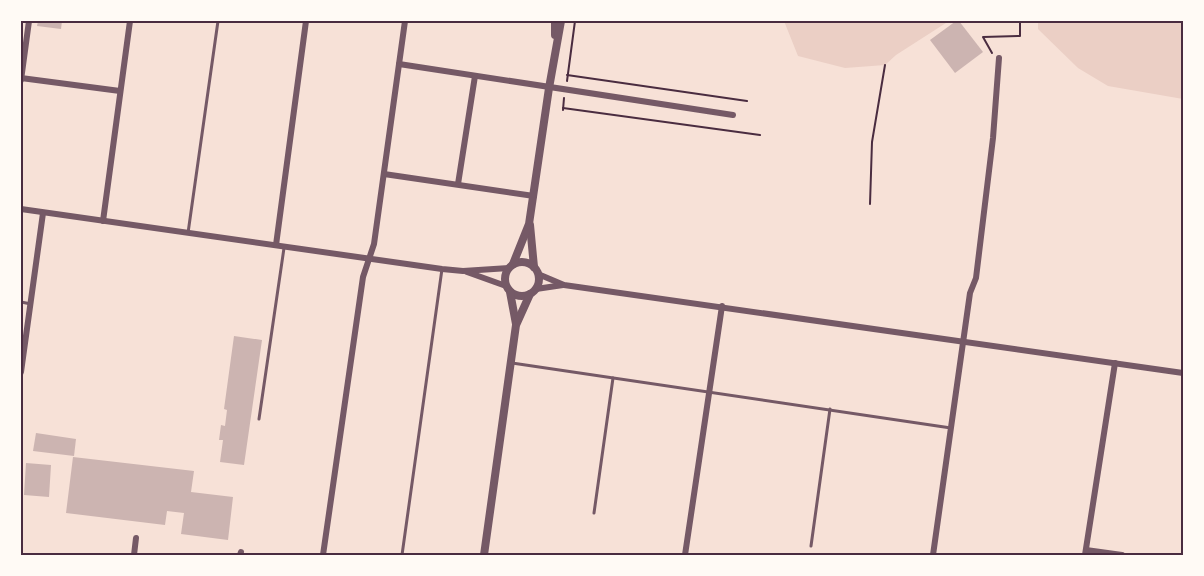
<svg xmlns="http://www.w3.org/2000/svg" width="1204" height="576" viewBox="0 0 1204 576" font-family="Figtree,sans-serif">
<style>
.green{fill:#ebcfc5}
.building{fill:#ccb4b1}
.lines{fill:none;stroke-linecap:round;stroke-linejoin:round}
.path{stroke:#4a2c40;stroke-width:2}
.service{stroke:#755966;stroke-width:3}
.minor{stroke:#755966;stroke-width:6}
.tertiary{stroke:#755966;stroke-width:8}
.neatline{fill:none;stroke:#4a2c40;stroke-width:2}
</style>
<rect width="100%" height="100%" fill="#f7e1d7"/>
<g class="green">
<polygon points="784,21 949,21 896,55 885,65 845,68 798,56"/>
<polygon points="1038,21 1183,21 1183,99 1108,86 1078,68 1038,29"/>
</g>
<g class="building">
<polygon points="38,21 62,21 61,29 37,26"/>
<polygon points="956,21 959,21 983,52 955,73 930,40"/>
<polygon points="234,336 262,340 244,465 220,462 223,440 219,440 221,425 225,426 227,410 224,409"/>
<polygon points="36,433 76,439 74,456 33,451"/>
<polygon points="73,457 194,471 191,492 233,497 228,540 181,534 184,513 167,511 165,525 66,513"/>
<polygon points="26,463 51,465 49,497 24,495"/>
</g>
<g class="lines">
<g class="path">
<polyline points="992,53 983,37 1020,36 1020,21"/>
<polyline points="567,75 747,101"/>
<polyline points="567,81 575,21"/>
<polyline points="563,108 760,135"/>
<polyline points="563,110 564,98"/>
<polyline points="870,204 872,142 885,65"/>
</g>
<g class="service">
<polyline points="188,233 218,21"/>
<polyline points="21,302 31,304"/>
<polyline points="512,363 951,428"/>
<polyline points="259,419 284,248"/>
<polyline points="594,513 613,378"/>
<polyline points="811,546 830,409"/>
<polyline points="402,555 442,269"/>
</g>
<g class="minor">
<polyline points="399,64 733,115"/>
<polyline points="21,78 120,91"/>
<polyline points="21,80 29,21"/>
<polyline points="384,174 534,196"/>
<polyline points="458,184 475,76"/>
<polyline points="21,209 442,269 463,271 509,268"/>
<polyline points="103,221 130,21"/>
<polyline points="276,245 306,21"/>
<polyline points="467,272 506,286"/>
<polyline points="538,274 564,285 1183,373"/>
<polyline points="536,289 563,285"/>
<polyline points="21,372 43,213"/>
<polyline points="1086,550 1122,555"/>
<polyline points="134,555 136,538"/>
<polyline points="240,555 241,552"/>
<polyline points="323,555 363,277 374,244 405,21"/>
<polyline points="685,555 722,306"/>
<polyline points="933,555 970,293 976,278 993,138 999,58"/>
<polyline points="1085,555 1115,363"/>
</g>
<g class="tertiary">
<polyline points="555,21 555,35"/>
<polyline points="530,225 534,267"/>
<circle cx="522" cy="279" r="17"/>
<polyline points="513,264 529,224 549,88 561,21"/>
<polyline points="510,292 516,324"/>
<polyline points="484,555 516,325 530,294"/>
</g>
</g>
<rect width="1204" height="576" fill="none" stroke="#fffaf5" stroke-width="45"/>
<rect x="22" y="22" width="1160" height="532" class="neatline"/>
</svg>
